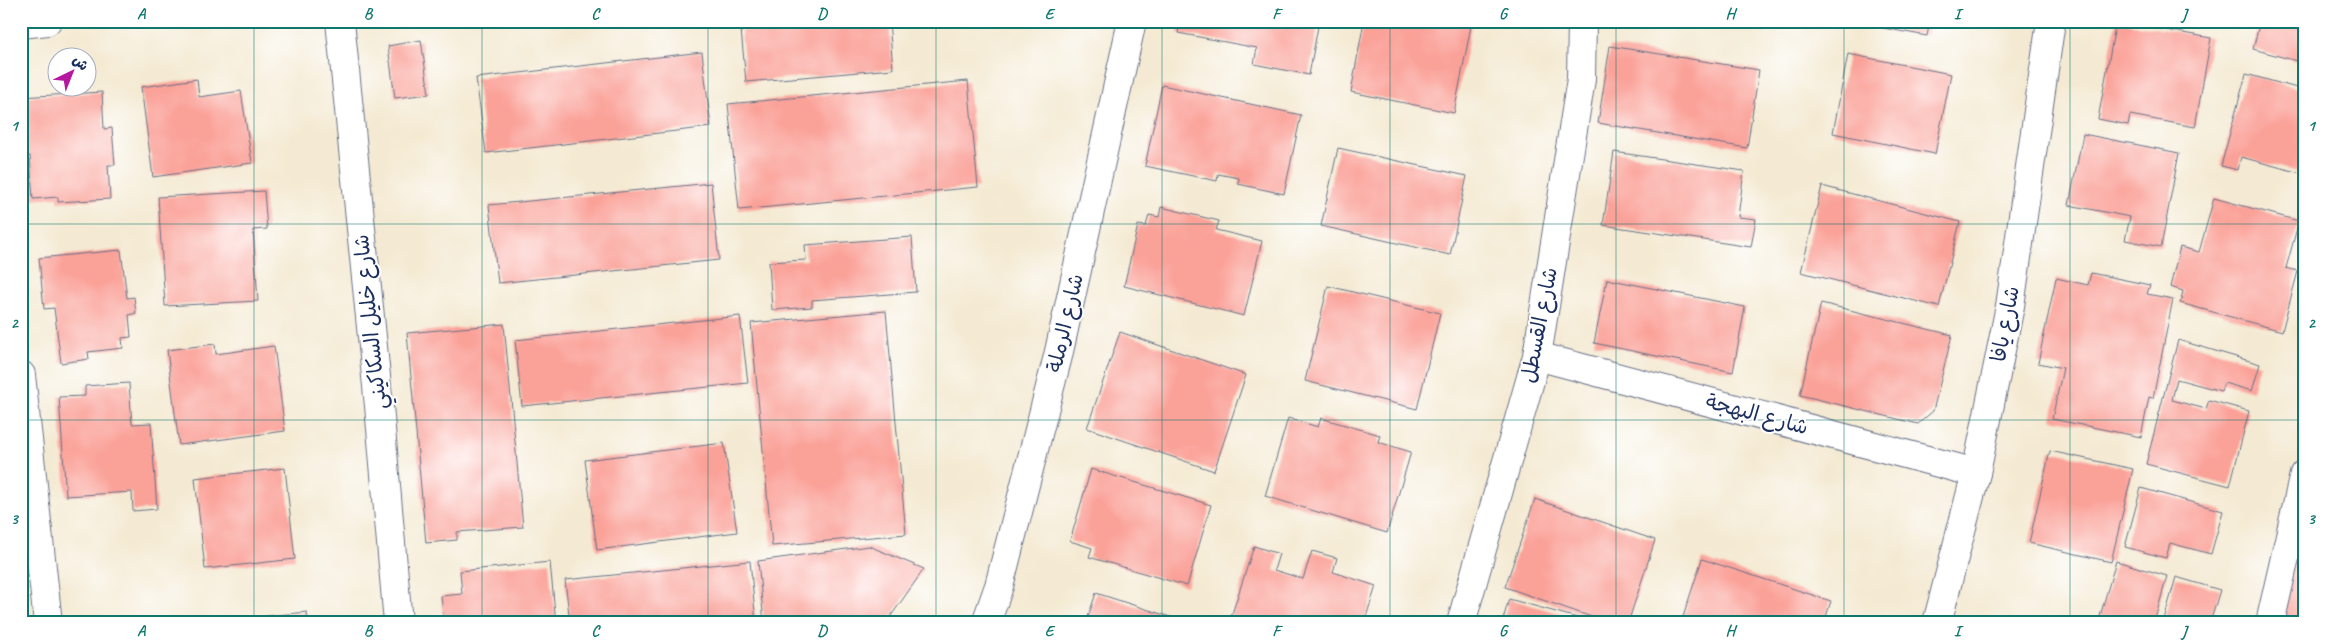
<svg xmlns="http://www.w3.org/2000/svg" width="2325" height="644" viewBox="0 0 2325 644" font-family="Caveat,'Playpen Sans Arabic',sans-serif">
<style>
.building{fill:#faa198}
.lines{fill:none;stroke-linecap:round;stroke-linejoin:round}
.minor-casing{stroke:#677087;stroke-width:30}
.minor{stroke:#fff;stroke-width:28}
.grid{fill:none;stroke:#0f766e;stroke-width:1;stroke-opacity:0.55}
.labels{text-anchor:middle;dominant-baseline:central;stroke-width:4;stroke-linejoin:round;paint-order:stroke}
.street-label{font-size:21px;fill:#1b2f5e;stroke:#fff}
.neatline{fill:none;stroke:#0f766e;stroke-width:2}
.grid-label{font-size:16px;text-anchor:middle;font-weight:bold;fill:#0f766e}
</style>
<rect width="100%" height="100%" fill="#fff"/>
<filter id="ink" filterUnits="userSpaceOnUse"><feTurbulence type="fractalNoise" baseFrequency=".02" numOctaves="2"/><feDisplacementMap in="SourceGraphic" scale="10" xChannelSelector="R" yChannelSelector="G"/><feConvolveMatrix kernelMatrix="1 2 1 2 8 2 1 2 1" color-interpolation-filters="sRGB"/></filter>
<filter id="wash" filterUnits="userSpaceOnUse"><feTurbulence type="fractalNoise" baseFrequency=".0096" numOctaves="4" result="noise"/><feDisplacementMap in="SourceGraphic" scale="20" xChannelSelector="R" yChannelSelector="G"/><feGaussianBlur stdDeviation="1.12" result="paint"/><feColorMatrix in="noise" values="0 0 0 0 0 0 0 0 0 0 0 0 0 0 0 0 0 1.4 0 .05"/><feComposite in="paint" operator="in"/></filter>
<g filter="url(#wash)">
<rect width="100%" height="100%" fill="#f4ead3"/>
<g id="blocks">
<g class="building">
<polygon points="841,21 889,21 893,69 746,82 741,30"/>
<polygon points="1180,21 1319,21 1309,75 1254,64 1257,48 1178,33"/>
<polygon points="1364,21 1472,21 1454,113 1351,92"/>
<polygon points="1729,21 1764,21 1763,28"/>
<polygon points="1844,21 1930,21 1927,36"/>
<polygon points="2116,21 2211,38 2195,127 2130,115 2128,125 2098,119"/>
<polygon points="2260,21 2304,21 2304,63 2253,49"/>
<polygon points="421,40 429,94 395,98 388,46"/>
<polygon points="1610,46 1759,70 1747,148 1598,123"/>
<polygon points="702,52 711,127 486,153 476,78"/>
<polygon points="1848,54 1951,74 1935,154 1833,133"/>
<polygon points="2246,74 2304,90 2304,174 2241,157 2238,170 2221,166"/>
<polygon points="197,79 199,97 241,91 252,163 153,177 141,87"/>
<polygon points="968,81 978,187 739,210 728,104"/>
<polygon points="1162,85 1301,115 1284,194 1238,184 1239,178 1218,174 1217,181 1145,166"/>
<polygon points="102,92 104,129 112,128 115,165 108,165 110,199 58,202 58,197 33,199 30,156 25,156 21,97"/>
<polygon points="2083,134 2179,153 2161,247 2125,240 2130,217 2069,205"/>
<polygon points="1338,148 1467,176 1450,255 1321,226"/>
<polygon points="1614,152 1744,171 1738,217 1756,219 1751,247 1603,225"/>
<polygon points="711,183 719,260 498,283 489,205"/>
<polygon points="1822,186 1960,222 1939,307 1801,272"/>
<polygon points="264,191 267,229 253,230 258,301 165,306 158,197"/>
<polygon points="2214,198 2299,221 2286,268 2298,271 2282,331 2180,303 2183,291 2170,287 2180,247 2199,252"/>
<polygon points="1161,207 1219,221 1216,230 1262,241 1244,316 1124,286 1138,225 1146,226 1149,215 1159,217"/>
<polygon points="912,237 916,292 812,300 812,307 772,310 769,262 806,260 805,245"/>
<polygon points="121,250 127,298 134,297 136,313 129,315 131,337 122,338 123,348 88,352 89,359 61,363 54,308 44,309 39,258"/>
<polygon points="2091,273 2150,285 2147,294 2173,299 2153,398 2149,397 2141,437 2052,419 2063,368 2038,363 2056,278 2088,285"/>
<polygon points="1607,279 1745,307 1733,372 1594,343"/>
<polygon points="1328,286 1440,313 1417,409 1305,381"/>
<polygon points="1821,303 1952,335 1933,411 1918,424 1800,395"/>
<polygon points="886,311 906,534 772,546 751,323"/>
<polygon points="740,316 748,383 522,406 515,340"/>
<polygon points="504,324 523,527 457,532 457,540 426,543 407,333"/>
<polygon points="1120,332 1246,375 1214,471 1087,428"/>
<polygon points="2178,340 2260,364 2252,391 2224,383 2221,391 2177,379 2172,400 2206,409 2209,400 2249,411 2230,486 2146,464"/>
<polygon points="215,344 216,354 274,346 285,431 179,445 167,350"/>
<polygon points="129,383 132,424 151,423 157,509 133,511 132,492 66,496 59,397 85,396 85,386"/>
<polygon points="1288,418 1318,427 1321,418 1380,435 1378,442 1411,452 1387,533 1265,496"/>
<polygon points="724,443 737,532 597,550 585,460"/>
<polygon points="2050,451 2133,469 2111,562 2029,543"/>
<polygon points="285,468 295,559 205,569 195,478"/>
<polygon points="1091,469 1211,505 1187,586 1089,557 1092,548 1070,541"/>
<polygon points="2141,488 2223,511 2211,554 2170,543 2166,558 2125,547"/>
<polygon points="1535,499 1655,540 1628,623 1609,623 1505,587"/>
<polygon points="2304,515 2304,623 2278,623"/>
<polygon points="869,546 924,569 886,623 764,623 758,561"/>
<polygon points="1254,546 1279,554 1274,570 1303,579 1312,551 1337,558 1333,572 1376,586 1364,623 1229,623"/>
<polygon points="1702,559 1831,601 1824,623 1681,623"/>
<polygon points="750,561 756,623 570,623 565,580"/>
<polygon points="2116,561 2167,576 2154,623 2098,623"/>
<polygon points="550,562 556,623 444,623 441,596 462,594 460,571"/>
<polygon points="2176,577 2220,590 2210,623 2163,623"/>
<polygon points="1096,593 1186,622 1186,623 1086,623"/>
<polygon points="1509,599 1592,622 1592,623 1502,623"/>
<polygon points="307,612 308,623 220,623 220,621"/>
</g>
</g>
</g>
<g filter="url(#ink)">
<use href="#blocks" fill-opacity="0" stroke="#677087" stroke-width="1"/>
<g class="lines">
<g class="minor-casing">
<g id="minor">
<polyline points="340,21 379,406 398,623"/>
<polyline points="21,24 47,21"/>
<polyline points="1537,356 1976,473"/>
<polyline points="21,375 48,623"/>
<polyline points="986,623 999,586 1058,356 1132,21"/>
<polyline points="1461,623 1537,356 1581,79 1582,21"/>
<polyline points="1937,623 1976,473 2010,306 2051,21"/>
<polyline points="2270,623 2304,474"/>
</g>
</g>
<use href="#minor" class="minor"/>
</g>
</g>
<path class="grid" d="M 254,21 L 254,623M 482,21 L 482,623M 708,21 L 708,623M 936,21 L 936,623M 1162,21 L 1162,623M 1390,21 L 1390,623M 1616,21 L 1616,623M 1844,21 L 1844,623M 2070,21 L 2070,623M 21,224 L 2304,224M 21,420 L 2304,420"/>
<g class="labels">
<g class="street-label">
<text transform="translate(370 322) rotate(-96)">شارع خليل السكاكيني</text>
<text transform="translate(1065 323) rotate(-77)">شارع الرملة</text>
<text transform="translate(2005 324) rotate(-79)">شارع يافا</text>
<text transform="translate(1539 325) rotate(-79)">شارع القسطل</text>
<text transform="translate(1757 414) rotate(15)">شارع البهجة</text>
</g>
</g>
<rect width="2325" height="644" fill="none" stroke="#fff" stroke-width="55"/>
<g transform="translate(72 72) rotate(43)"><circle r="24" fill="#ffffff" stroke="#a4acbf"/>
<path d="M0-4L9 19L0 12L-9 19Z" fill="#b5179e"/>
<text y="-8" font-size="14" font-weight="bold" text-anchor="middle" fill="#1b2f5e">ش</text>
</g>
<rect x="28" y="28" width="2270" height="588" class="neatline"/>
<g class="grid-label">
<text x="141" y="19">A</text>
<text x="368" y="19">B</text>
<text x="595" y="19">C</text>
<text x="822" y="19">D</text>
<text x="1049" y="19">E</text>
<text x="1276" y="19">F</text>
<text x="1503" y="19">G</text>
<text x="1730" y="19">H</text>
<text x="1957" y="19">I</text>
<text x="2184" y="19">J</text>
<text x="14" y="131">1</text>
<text x="2311" y="131">1</text>
<text x="14" y="328">2</text>
<text x="2311" y="328">2</text>
<text x="14" y="524">3</text>
<text x="2311" y="524">3</text>
<text x="141" y="636">A</text>
<text x="368" y="636">B</text>
<text x="595" y="636">C</text>
<text x="822" y="636">D</text>
<text x="1049" y="636">E</text>
<text x="1276" y="636">F</text>
<text x="1503" y="636">G</text>
<text x="1730" y="636">H</text>
<text x="1957" y="636">I</text>
<text x="2184" y="636">J</text>
</g>
</svg>
